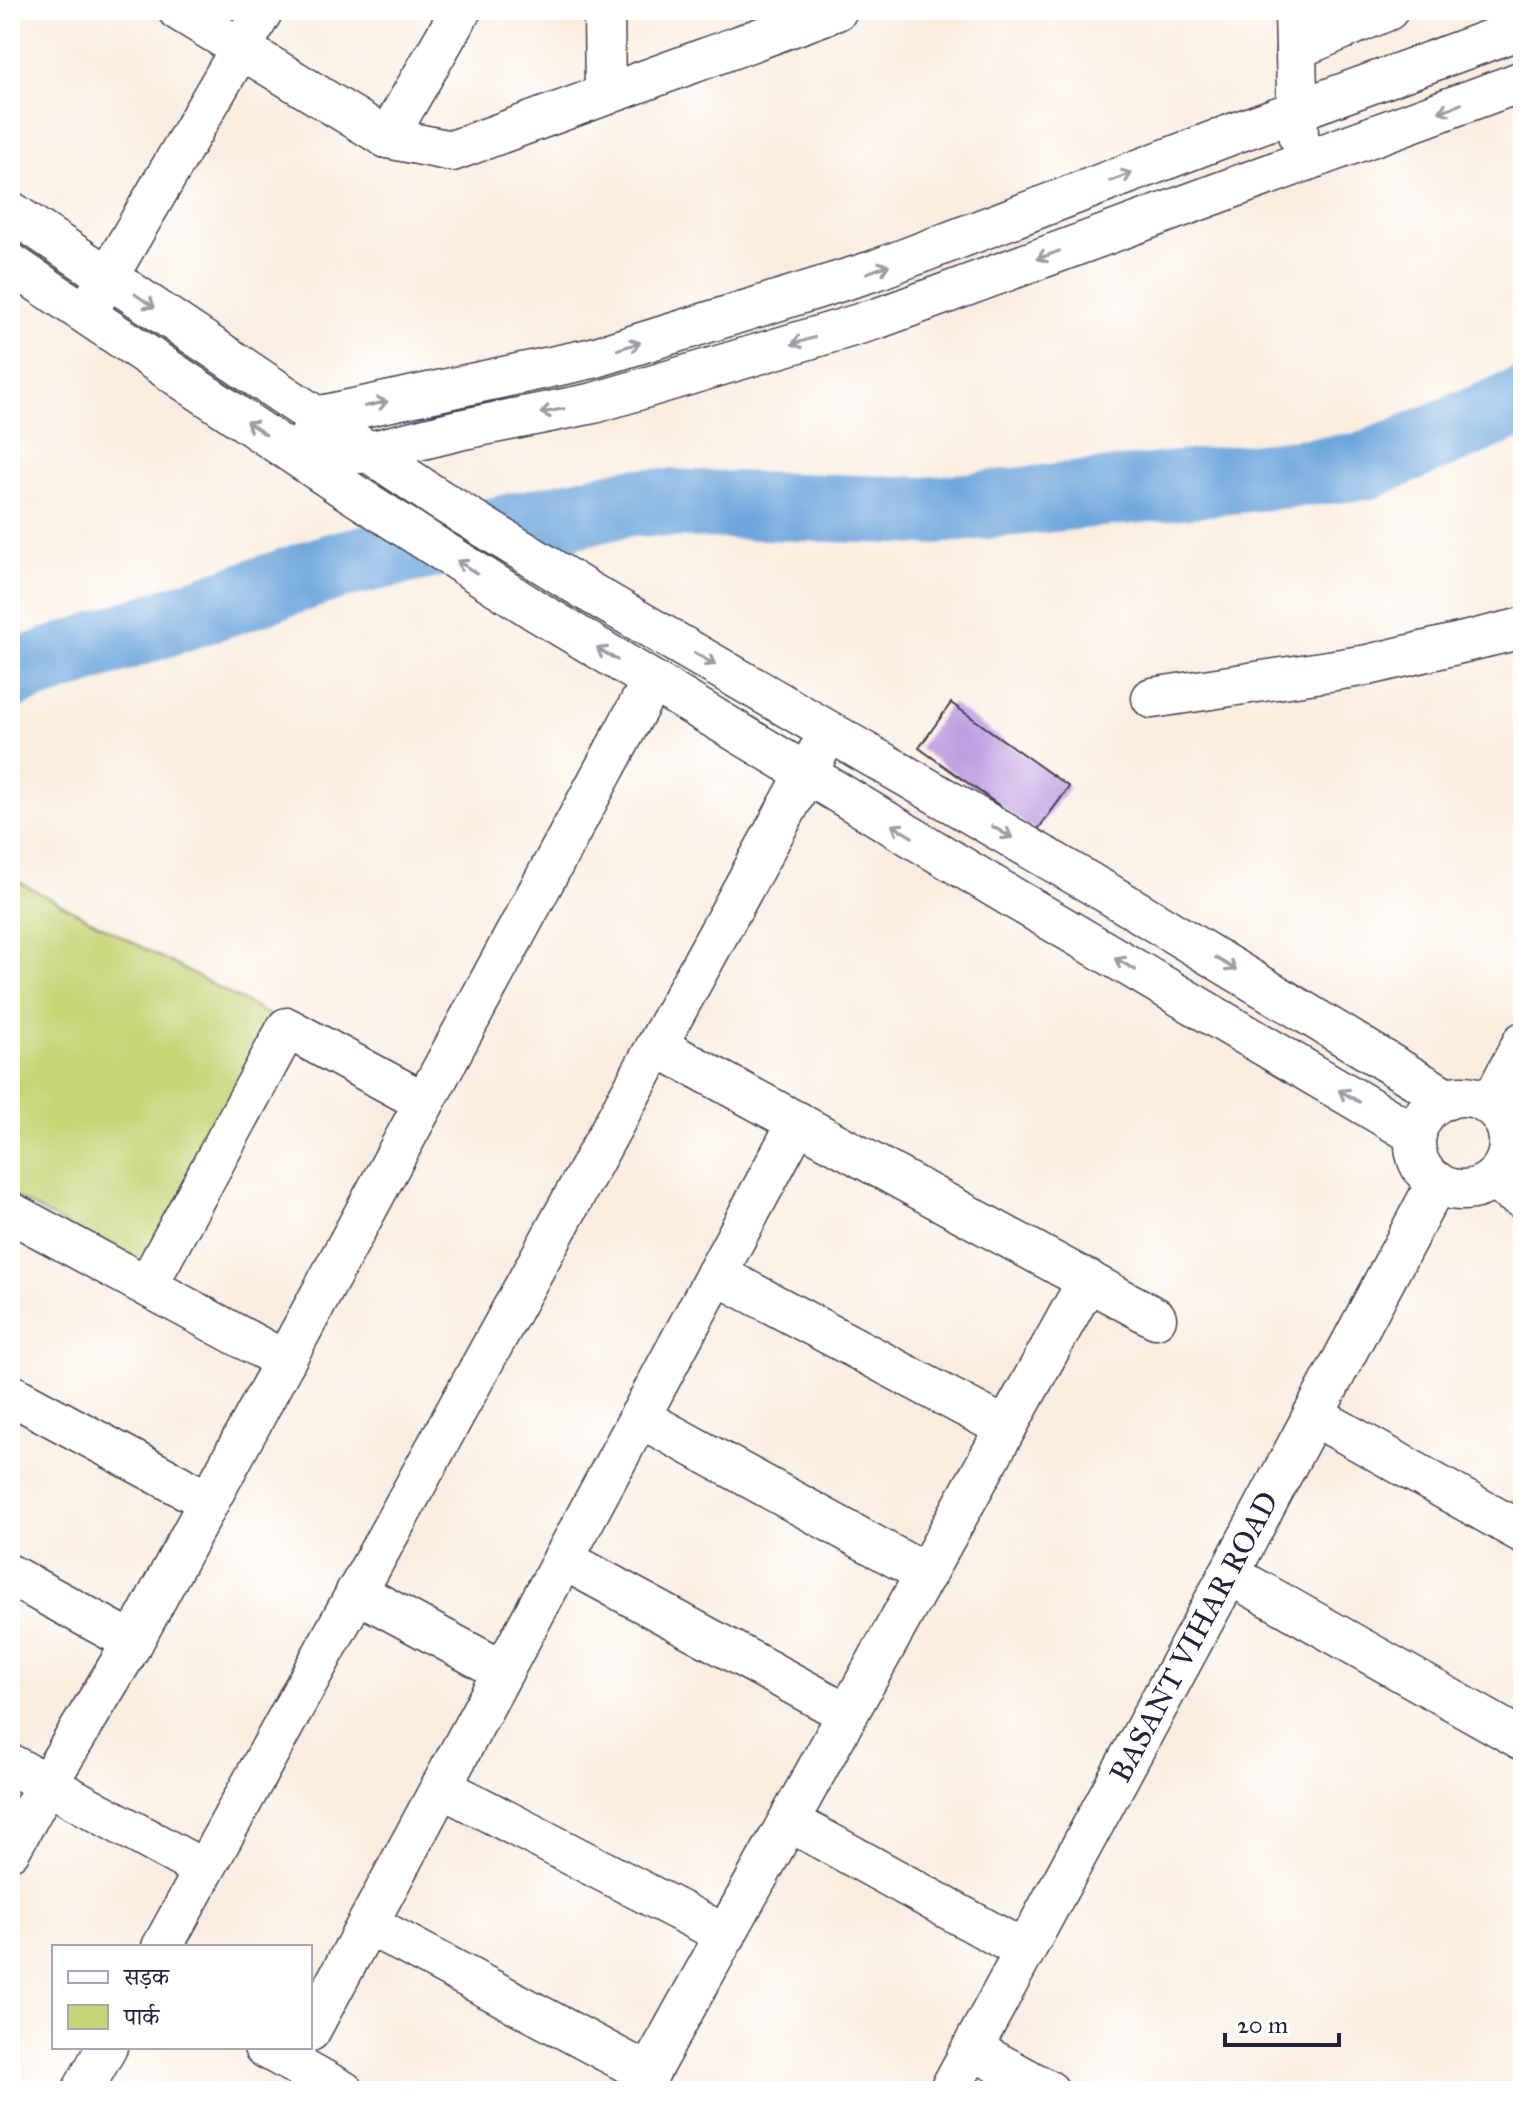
<svg xmlns="http://www.w3.org/2000/svg" width="1533" height="2101" viewBox="0 0 1533 2101" font-family="'IM FELL Great Primer','Noto Serif Devanagari',serif">
<style>
.green{fill:#c6d476;stroke:#747b58;stroke-width:2}
.lines{fill:none;stroke-linecap:round;stroke-linejoin:round}
.river{stroke:#6da6dc;stroke-width:68}
.building{fill:#ba96de}
.minor-casing{stroke:#424054;stroke-width:43}
.minor{stroke:#fff;stroke-width:40}
.oneway{stroke:#9c9ca7}
.labels{text-anchor:middle;dominant-baseline:central;stroke-width:7;stroke-linejoin:round;paint-order:stroke}
.street-label{font-size:30px;fill:#22223b;stroke:#fff}
</style>
<rect width="100%" height="100%" fill="#fff"/>
<filter id="ink" filterUnits="userSpaceOnUse"><feTurbulence type="fractalNoise" baseFrequency=".0125" numOctaves="2"/><feDisplacementMap in="SourceGraphic" scale="16" xChannelSelector="R" yChannelSelector="G"/><feConvolveMatrix kernelMatrix="1 2 1 2 8 2 1 2 1" color-interpolation-filters="sRGB"/></filter>
<filter id="wash" filterUnits="userSpaceOnUse"><feTurbulence type="fractalNoise" baseFrequency=".006" numOctaves="4" result="noise"/><feDisplacementMap in="SourceGraphic" scale="32" xChannelSelector="R" yChannelSelector="G"/><feGaussianBlur stdDeviation="1.8" result="paint"/><feColorMatrix in="noise" values="0 0 0 0 0 0 0 0 0 0 0 0 0 0 0 0 0 1.4 0 .05"/><feComposite in="paint" operator="in"/></filter>
<g filter="url(#wash)">
<rect width="100%" height="100%" fill="#faeddf"/>
<polygon class="green" points="10,877 275,1018 143,1267 10,1194"/>
<g class="lines">
<polyline class="river" points="10,675 338,565 630,502 926,511 1366,466 1523,401"/>
</g>
<g id="blocks">
<polygon class="building" points="951,703 1069,787 1036,832 919,748"/>
</g>
</g>
<g filter="url(#ink)">
<use href="#blocks" fill-opacity="0" stroke="#424054" stroke-width="2"/>
<g class="lines">
<g class="minor-casing">
<g id="minor">
<polyline points="178,10 387,138 452,151 837,10"/>
<polyline points="604,10 605,95"/>
<polyline points="1295,10 1298,135"/>
<polyline points="1523,28 1235,133 873,271 593,358 316,417 303,460 369,452 459,430 594,403 876,319 1523,81"/>
<polyline points="1296,49 1388,10"/>
<polyline points="387,138 461,10"/>
<polyline points="10,211 437,498 589,592 1109,894 1448,1099"/>
<polyline points="10,263 341,486 533,609 1015,899 1416,1135"/>
<polyline points="96,297 263,10"/>
<polyline points="1152,698 1368,665 1523,628"/>
<polyline points="657,1046 1156,1318"/>
<circle cx="1462" cy="1143" r="47"/>
<polyline points="1490,1105 1523,1042"/>
<polyline points="1491,1180 1523,1199"/>
<polyline points="10,1212 285,1361"/>
<polyline points="716,1274 1006,1428"/>
<polyline points="147,1286 287,1028 424,1102"/>
<polyline points="10,1394 208,1501"/>
<polyline points="1313,1415 1523,1533"/>
<polyline points="639,1417 926,1574"/>
<polyline points="563,1559 848,1714"/>
<polyline points="1229,1574 1523,1740"/>
<polyline points="10,1575 133,1642"/>
<polyline points="356,1592 503,1671"/>
<polyline points="10,1764 204,1870"/>
<polyline points="441,1787 726,1935"/>
<polyline points="789,1821 1025,1951"/>
<polyline points="10,1850 47,1784 133,1642 652,681"/>
<polyline points="368,1924 649,2074"/>
<polyline points="162,1947 818,752"/>
<polyline points="310,2031 798,1122"/>
<polyline points="264,2047 343,2091"/>
<polyline points="972,2049 1049,2091"/>
<polyline points="82,2091 107,2047"/>
<polyline points="639,2091 1088,1280"/>
<polyline points="949,2091 1229,1574 1437,1182"/>
</g>
</g>
<use href="#minor" class="minor"/>
</g>
<defs><path id="oneway-shaft" d="M-6 0H5M1.5-3L5.5 0L1.5 3" fill="none" stroke-width="1.6" stroke-linecap="round" stroke-linejoin="round" transform="scale(2)"/></defs>
<g class="oneway">
<use href="#oneway-shaft" transform="translate(1450 108) rotate(160)"/>
<use href="#oneway-shaft" transform="translate(1121 177) rotate(-21)"/>
<use href="#oneway-shaft" transform="translate(1048 255) rotate(160)"/>
<use href="#oneway-shaft" transform="translate(878 269) rotate(-20)"/>
<use href="#oneway-shaft" transform="translate(145 301) rotate(34)"/>
<use href="#oneway-shaft" transform="translate(803 341) rotate(163)"/>
<use href="#oneway-shaft" transform="translate(629 346) rotate(-17)"/>
<use href="#oneway-shaft" transform="translate(376 404) rotate(-12)"/>
<use href="#oneway-shaft" transform="translate(552 411) rotate(169)"/>
<use href="#oneway-shaft" transform="translate(256 428) rotate(-146)"/>
<use href="#oneway-shaft" transform="translate(467 567) rotate(-147)"/>
<use href="#oneway-shaft" transform="translate(607 654) rotate(-149)"/>
<use href="#oneway-shaft" transform="translate(705 659) rotate(30)"/>
<use href="#oneway-shaft" transform="translate(902 831) rotate(-149)"/>
<use href="#oneway-shaft" transform="translate(1002 832) rotate(30)"/>
<use href="#oneway-shaft" transform="translate(1125 964) rotate(-150)"/>
<use href="#oneway-shaft" transform="translate(1226 964) rotate(31)"/>
<use href="#oneway-shaft" transform="translate(1349 1096) rotate(-150)"/>
</g>
</g>
<g class="labels">
<g class="street-label">
<text transform="translate(1194 1637) rotate(-62)">BASANT VIHAR ROAD</text>
</g>
</g>
<rect width="1533" height="2101" fill="none" stroke="#fff" stroke-width="40"/>
<rect x="52" y="1945" width="260" height="104" fill="#ffffff" stroke="#a7a7b1" stroke-width="2"/>
<rect x="68" y="1971" width="40" height="12" fill="#ffffff" stroke="#a7a7b1" stroke-width="2"/>
<text x="124" y="1985" font-size="24" fill="#22223b">सड़क</text>
<rect x="68" y="2005" width="40" height="24" fill="#c6d476" stroke="#a7a7b1" stroke-width="2"/>
<text x="124" y="2025" font-size="24" fill="#22223b">पार्क</text>
<path d="M1225 2033v12h114v-12" fill="none" stroke="#22223b" stroke-width="4"/>
<text x="1237" y="2033" font-size="24" fill="#22223b" stroke="#ffffff" stroke-width="6" paint-order="stroke">20 m</text>
</svg>
